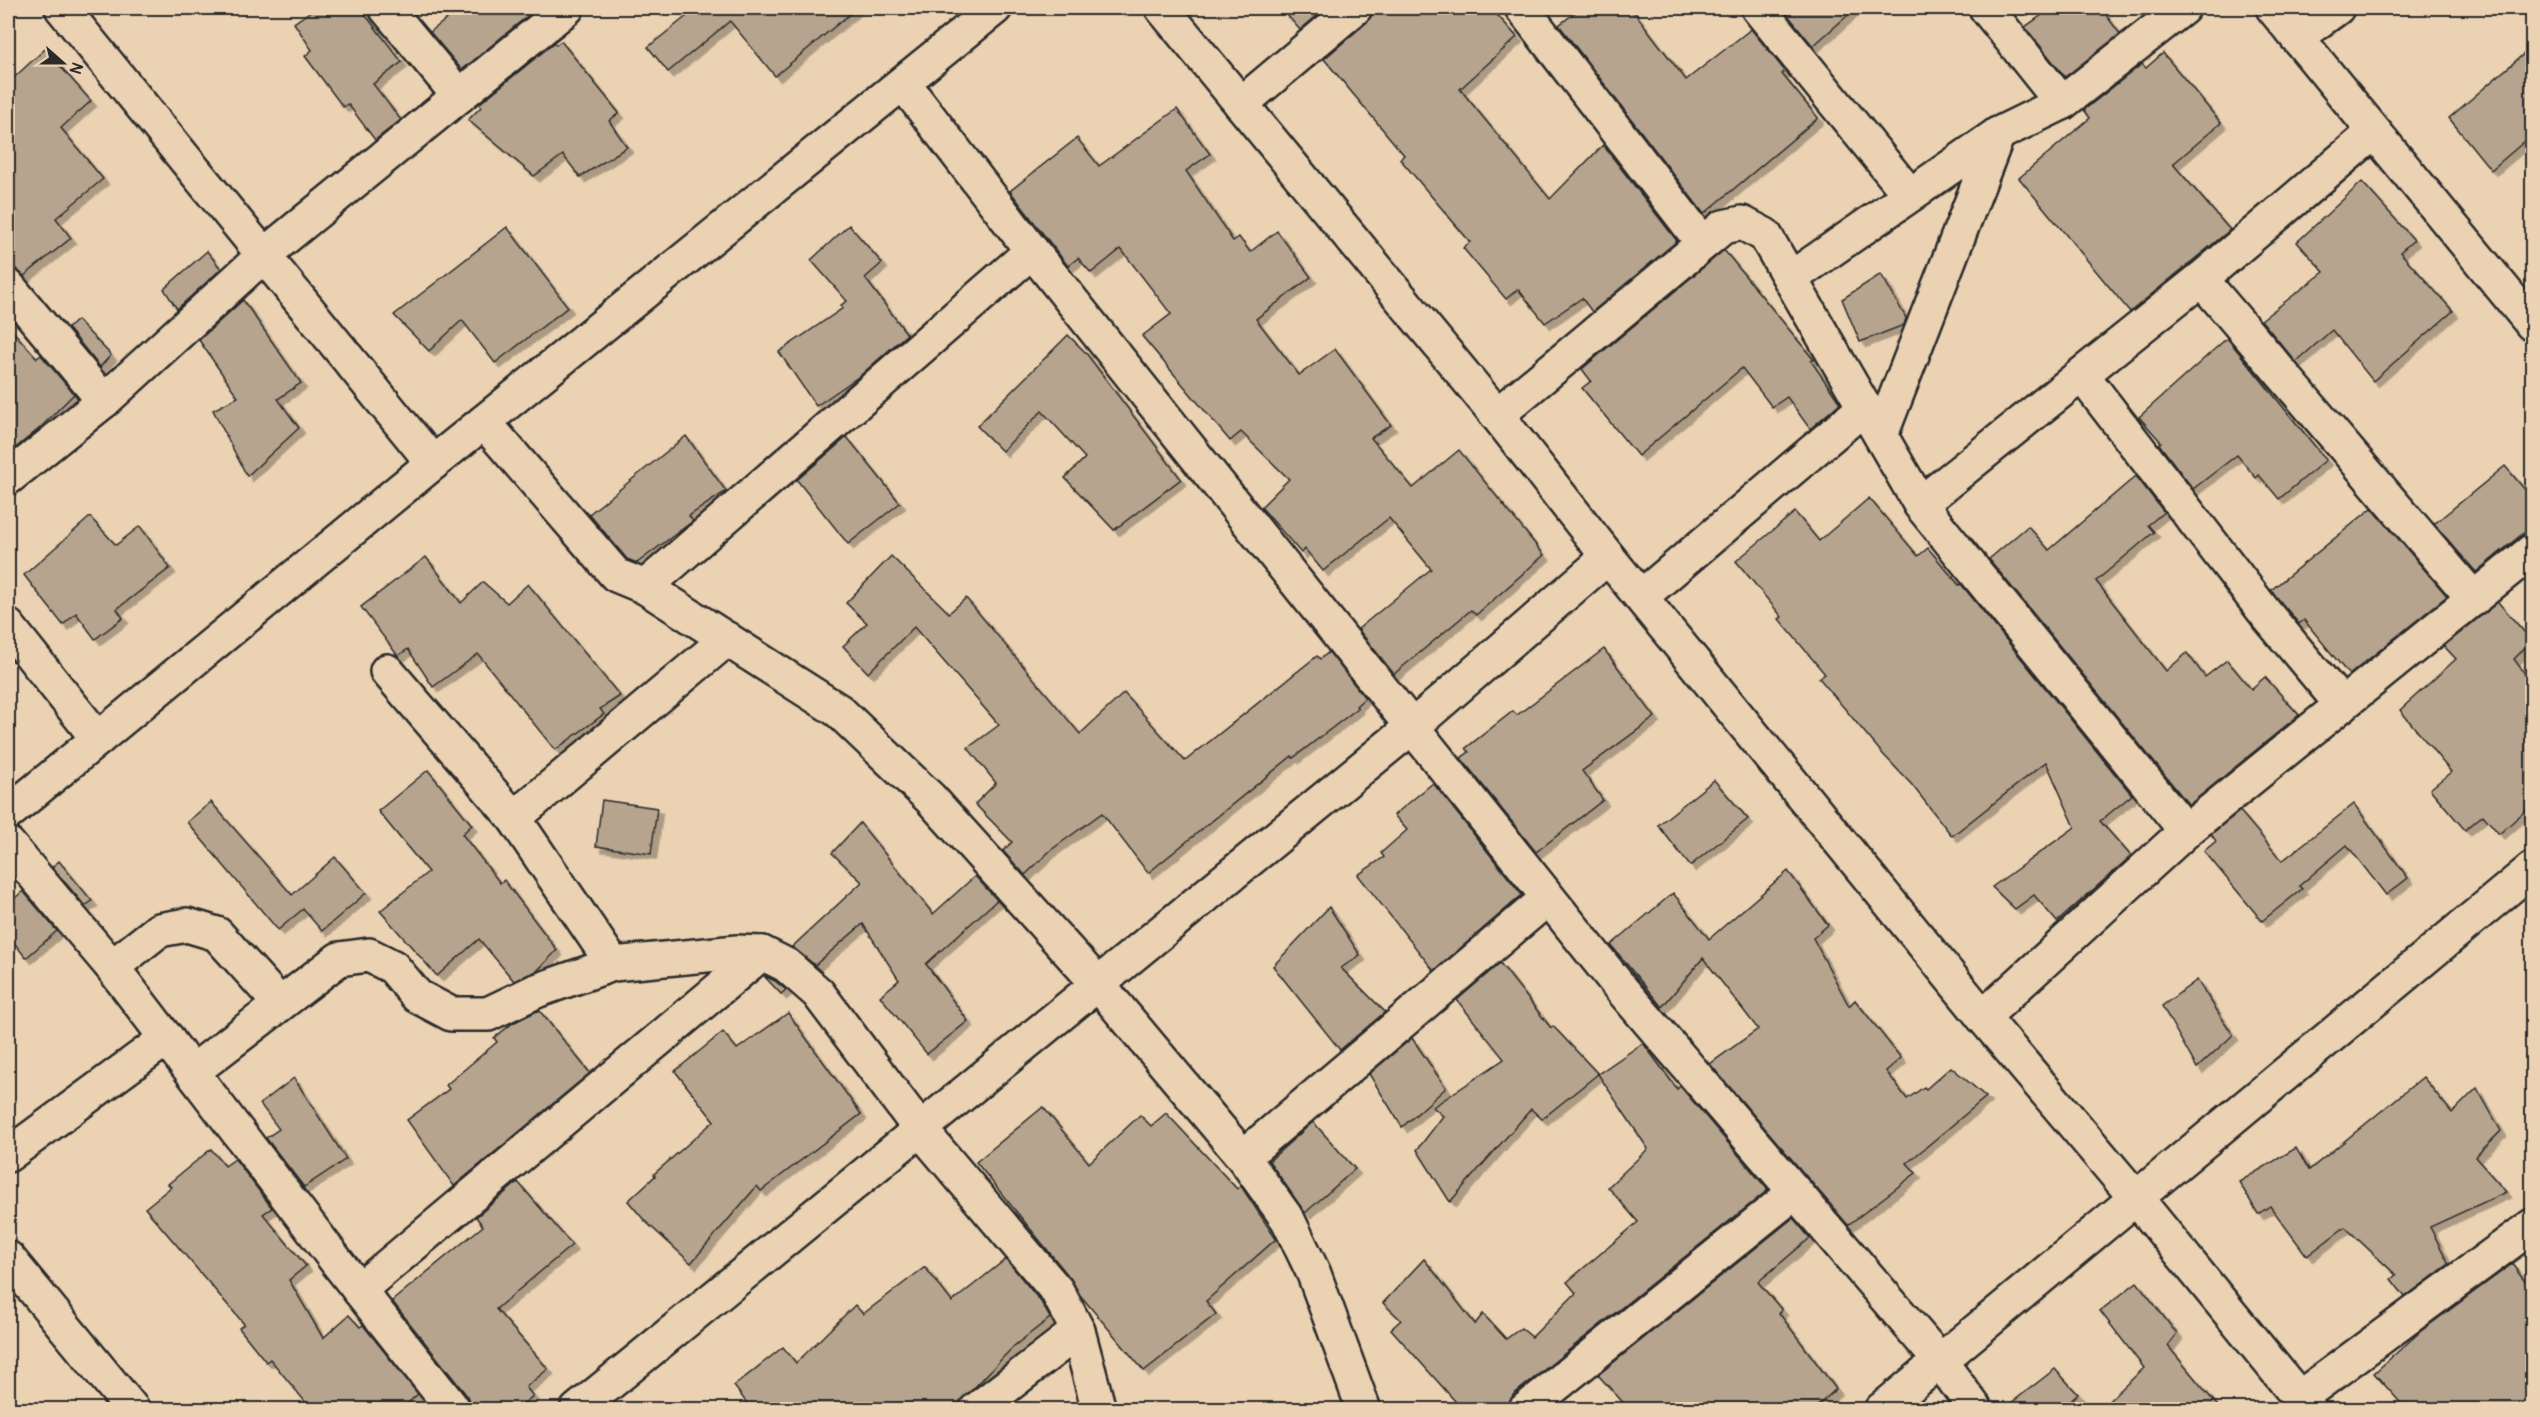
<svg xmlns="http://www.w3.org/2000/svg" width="2540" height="1417" viewBox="0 0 2540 1417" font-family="Pangolin,sans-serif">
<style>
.building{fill:#b6a48e;stroke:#2b2b2b;stroke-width:1.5;filter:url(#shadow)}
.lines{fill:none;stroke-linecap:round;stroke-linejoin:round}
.minor-casing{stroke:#2b2b2b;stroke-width:38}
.tertiary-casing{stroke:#2b2b2b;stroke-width:38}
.secondary-casing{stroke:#2b2b2b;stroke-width:38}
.minor{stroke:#ebd2b3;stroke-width:33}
.tertiary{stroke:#ebd2b3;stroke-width:33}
.secondary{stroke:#ebd2b3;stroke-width:33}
</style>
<defs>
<filter id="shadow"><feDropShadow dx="5.5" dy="5.5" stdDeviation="0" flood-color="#0004"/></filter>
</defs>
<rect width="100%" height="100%" fill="#ebd2b3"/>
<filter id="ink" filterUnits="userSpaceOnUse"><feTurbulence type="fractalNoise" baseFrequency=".0167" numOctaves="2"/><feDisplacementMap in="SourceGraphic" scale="12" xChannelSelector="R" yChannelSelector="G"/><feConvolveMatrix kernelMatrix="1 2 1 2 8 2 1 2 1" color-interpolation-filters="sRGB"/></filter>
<g filter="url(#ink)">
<g class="building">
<polygon points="315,8 360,8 402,62 373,84 401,120 375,140 348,104 343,107 305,56 312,50 294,23"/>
<polygon points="461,8 527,8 531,13 462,70 430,32"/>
<polygon points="697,8 857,8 775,76 730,21 668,72 648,47"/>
<polygon points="1281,8 1326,8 1300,30"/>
<polygon points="1373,8 1491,8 1517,37 1460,89 1550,199 1603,145 1677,241 1592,312 1582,298 1545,323 1518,289 1506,299 1463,248 1470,242 1400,159 1404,155 1324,59 1367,22"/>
<polygon points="1581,8 1631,8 1686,80 1751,29 1785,71 1782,74 1818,118 1704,214 1559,25"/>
<polygon points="1782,8 1856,8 1813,46"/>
<polygon points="2052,8 2101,8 2120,34 2065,77 2025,27"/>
<polygon points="561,41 619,113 609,121 627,147 580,177 563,155 534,176 468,120 481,107 479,104 554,43 556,45"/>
<polygon points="2532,47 2532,135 2491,170 2449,118"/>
<polygon points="45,49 91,101 61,128 103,179 56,218 71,238 24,276 8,262 8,83"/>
<polygon points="2163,53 2221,123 2173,164 2230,230 2130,312 2019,178 2090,118 2084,110 2142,64 2146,68"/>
<polygon points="1177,109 1210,154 1186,171 1233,241 1239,237 1250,252 1277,231 1311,277 1256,319 1299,375 1335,349 1391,425 1371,438 1413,488 1459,450 1544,555 1476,615 1471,610 1394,674 1358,629 1431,569 1389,518 1323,571 1305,549 1301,553 1261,507 1289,479 1241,432 1230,441 1142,336 1171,314 1121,249 1091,273 1078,258 1068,266 1010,191 1077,138 1099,166"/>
<polygon points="2362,182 2414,240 2400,252 2453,311 2373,381 2332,330 2296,362 2261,320 2324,272 2297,242"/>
<polygon points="849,225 882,263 865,278 907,334 861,375 816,406 779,352 843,308 841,305 847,301 811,260"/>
<polygon points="507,227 568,307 495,363 462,320 429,351 394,315"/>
<polygon points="1724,250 1814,360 1811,361 1840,403 1810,429 1787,397 1772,407 1742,368 1638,456 1582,388 1591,381 1582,369"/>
<polygon points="207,251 221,269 177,309 164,289"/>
<polygon points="1881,274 1906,318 1904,325 1860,342 1842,299"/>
<polygon points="243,300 301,383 278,399 299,428 247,476 213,410 238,397 199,340"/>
<polygon points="77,320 111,355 100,367 68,328"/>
<polygon points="8,326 37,358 41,355 74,394 40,428 8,454"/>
<polygon points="1068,335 1086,353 1181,479 1114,530 1065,478 1085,458 1042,411 1002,451 977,426"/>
<polygon points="2227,338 2326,460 2279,499 2259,475 2256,478 2237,455 2193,489 2159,444 2161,442 2139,417"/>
<polygon points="686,436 726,491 689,516 693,521 637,563 627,559 589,514"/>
<polygon points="847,437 900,503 848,544 797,480"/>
<polygon points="2505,466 2532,498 2532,526 2476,572 2434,524"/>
<polygon points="2136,476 2164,512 2148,525 2154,532 2096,581 2166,671 2187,653 2205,677 2227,660 2251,689 2265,677 2299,715 2189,805 1989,559 2028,526 2049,550"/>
<polygon points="1869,498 1918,556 1928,548 1959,585 1961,584 2132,795 2100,821 2131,856 2057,922 2034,895 2015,909 1992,887 2075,827 2046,762 1952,836 1912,785 1881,752 1819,678 1825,674 1779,619 1782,617 1736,561 1795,512 1819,541"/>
<polygon points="2372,508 2447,596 2349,675 2304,620 2299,624 2271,590"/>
<polygon points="90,517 116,545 140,526 170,568 117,609 123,618 95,639 76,613 63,625 24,575"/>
<polygon points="891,556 949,613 966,598 1080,734 1124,693 1185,761 1317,656 1320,659 1329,652 1365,698 1356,706 1358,708 1293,758 1292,756 1148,873 1102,813 1051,850 1025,875 1003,851 1012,842 975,804 996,783 968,748 999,725 914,627 868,673 843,646 867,623 846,603"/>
<polygon points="426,557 461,603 483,582 507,603 528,584 620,696 600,709 604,714 555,750 478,654 433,687 408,649 398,656 361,607"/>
<polygon points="2498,602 2532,641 2514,659 2532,683 2532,805 2499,834 2483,815 2465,830 2430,789 2451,772 2400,710 2456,659 2444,646"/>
<polygon points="1604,649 1655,717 1582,771 1603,800 1536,852 1461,758 1469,752 1466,748 1513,711 1517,715"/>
<polygon points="428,770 472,825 462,834 500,883 504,880 557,950 537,971 514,981 479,939 437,976 380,911 428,872 378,811"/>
<polygon points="1714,780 1748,819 1690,866 1658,825"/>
<polygon points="1433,783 1522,895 1434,971 1358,875 1384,857 1381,853 1407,830 1394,815"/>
<polygon points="602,800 657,808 651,854 596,846"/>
<polygon points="211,802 292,895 335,857 366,893 322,931 303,909 278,930 187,822"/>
<polygon points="2354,804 2408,878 2386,895 2347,845 2299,886 2302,889 2262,921 2204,851 2216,841 2211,834 2240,811 2282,861"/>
<polygon points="860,823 933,914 975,876 997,900 926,964 968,1021 927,1054 880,996 899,980 863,924 815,965 792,947 862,882 832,853"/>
<polygon points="59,861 92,901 85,906 52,867"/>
<polygon points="1788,871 1828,925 1813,938 1849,1006 1855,1000 1901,1058 1886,1071 1907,1099 1924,1087 1926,1089 1951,1067 1986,1097 1907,1163 1916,1173 1848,1225 1710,1064 1758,1029 1703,958 1662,1007 1611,945 1673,893 1709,939"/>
<polygon points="23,891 57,931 26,958 8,935 8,904"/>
<polygon points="1329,907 1360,955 1341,968 1385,1012 1340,1050 1273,966"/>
<polygon points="1500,963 1551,1028 1553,1026 1598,1074 1542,1119 1531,1109 1450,1202 1417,1150 1443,1116 1433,1107 1504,1059 1457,1000"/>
<polygon points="764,976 775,981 786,990 781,994"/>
<polygon points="2197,980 2233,1035 2197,1068 2162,1006"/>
<polygon points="539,1010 590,1073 454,1186 407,1120 449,1089 446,1085 497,1042 494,1038 513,1023"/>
<polygon points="788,1013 861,1114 761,1191 757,1186 691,1263 645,1221 628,1201 655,1176 654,1174 714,1121 675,1071 723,1032 737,1049"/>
<polygon points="1412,1038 1446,1088 1402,1127 1369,1074"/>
<polygon points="1643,1043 1677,1089 1680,1086 1768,1190 1513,1395 1507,1410 1463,1410 1391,1329 1401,1320 1383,1303 1424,1259 1475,1324 1483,1314 1506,1339 1521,1328 1532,1337 1576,1293 1567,1282 1638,1222 1608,1187 1648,1149 1598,1074"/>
<polygon points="2423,1077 2452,1113 2477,1088 2501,1131 2475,1157 2506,1192 2430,1227 2449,1264 2405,1297 2391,1279 2396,1275 2345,1227 2307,1256 2270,1206 2258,1214 2239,1182 2296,1148 2309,1170"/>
<polygon points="294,1078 346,1159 304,1187 266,1138 279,1129 260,1104"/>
<polygon points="1043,1107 1089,1163 1140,1115 1151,1126 1166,1113 1237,1189 1241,1186 1276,1239 1206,1301 1216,1314 1144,1371 1080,1295 1071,1279 976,1162"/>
<polygon points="1313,1122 1355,1169 1305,1213 1269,1161"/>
<polygon points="211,1149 225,1166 235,1159 272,1208 263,1214 306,1266 289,1280 323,1338 349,1315 360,1327 363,1325 418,1394 400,1410 312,1410 270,1359 266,1362 239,1328 244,1324 145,1208 171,1187 168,1184"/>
<polygon points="518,1182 572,1245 496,1309 548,1369 526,1387 533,1396 515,1410 472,1410 469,1398 392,1301 483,1226 476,1217"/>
<polygon points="1793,1218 1810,1238 1758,1282 1782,1310 1779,1313 1836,1389 1813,1410 1630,1410 1598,1375"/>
<polygon points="1006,1259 1041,1302 1050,1318 1014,1346 953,1410 752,1410 734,1386 783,1347 796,1363 855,1305 863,1314 925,1267 952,1302"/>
<polygon points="2512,1264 2532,1291 2532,1410 2407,1410 2374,1373 2421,1331"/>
<polygon points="2137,1282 2177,1334 2168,1346 2221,1410 2099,1410 2144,1368 2100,1311"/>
<polygon points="2055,1369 2078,1394 2061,1410 2002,1410"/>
</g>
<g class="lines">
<g class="minor-casing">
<g id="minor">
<polyline points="62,8 433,463"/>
<polyline points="386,8 459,96"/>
<polyline points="1522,8 1702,242"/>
<polyline points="1758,8 1909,194"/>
<polyline points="1986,8 2062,103"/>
<polyline points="2273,8 2532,324"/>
<polyline points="2297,37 2337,8"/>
<polyline points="903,83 1032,251 1623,991 1940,1361 1976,1410"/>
<polyline points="1241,104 1355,8"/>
<polyline points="1791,278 1998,134 2062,103 2183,8"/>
<polyline points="2201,279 2474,599"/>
<polyline points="8,286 104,401"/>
<polyline points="2082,375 2266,614 2342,705"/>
<polyline points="1497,415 1723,227 1742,223 1765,235 1920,504 2186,831"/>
<polyline points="484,422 616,575 645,587 839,711 931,799 1098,984 1243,1157 1288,1220 1314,1274 1364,1410"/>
<polyline points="1881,435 1998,134"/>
<polyline points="8,478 104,401 264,255 567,8"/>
<polyline points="1920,504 2201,279 2374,132"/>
<polyline points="645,587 1032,251"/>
<polyline points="1642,596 1865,407"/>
<polyline points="8,626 98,739"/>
<polyline points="387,671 514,818 613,964"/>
<polyline points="8,813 433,463 995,8"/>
<polyline points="514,818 727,639"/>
<polyline points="8,844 112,967 337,1262 454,1410"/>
<polyline points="112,967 159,930 187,925 217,934 280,1004"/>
<polyline points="1983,1017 2186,831 2532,551"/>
<polyline points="192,1072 339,959 369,955 393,967 417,996 451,1014 488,1014 536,991 613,964 737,952 762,953 786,965 818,993 920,1129 1057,1291 1078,1331 1099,1410"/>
<polyline points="8,1155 167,1038"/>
<polyline points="1243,1157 1548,898"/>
<polyline points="8,1258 133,1410"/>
<polyline points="359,1290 762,953"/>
<polyline points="2299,1398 2532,1226"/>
<polyline points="577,1410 1412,727 1608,557"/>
<polyline points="976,1410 1078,1331"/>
<polyline points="1525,1410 1794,1193"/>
<polyline points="1881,1410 2136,1198"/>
</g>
</g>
<g class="tertiary-casing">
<polyline id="tertiary" points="2136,1198 2532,869"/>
</g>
<g class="secondary-casing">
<polyline id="secondary" points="1162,8 1497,415 1608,557 1983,1017 2136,1198 2309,1410"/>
</g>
<use href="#minor" class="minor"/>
<use href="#tertiary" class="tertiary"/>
<use href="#secondary" class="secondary"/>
</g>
</g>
<rect width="2540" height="1417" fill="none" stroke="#ebd2b3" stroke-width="30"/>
<rect x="15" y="15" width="2510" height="1387" fill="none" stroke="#2b2b2b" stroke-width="2" filter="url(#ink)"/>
<g transform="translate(63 63) rotate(111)" stroke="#ebd2b3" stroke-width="4.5" paint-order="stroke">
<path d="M0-4.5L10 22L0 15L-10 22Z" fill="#2b2b2b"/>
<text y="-9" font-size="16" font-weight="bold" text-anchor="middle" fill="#2b2b2b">N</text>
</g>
</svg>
